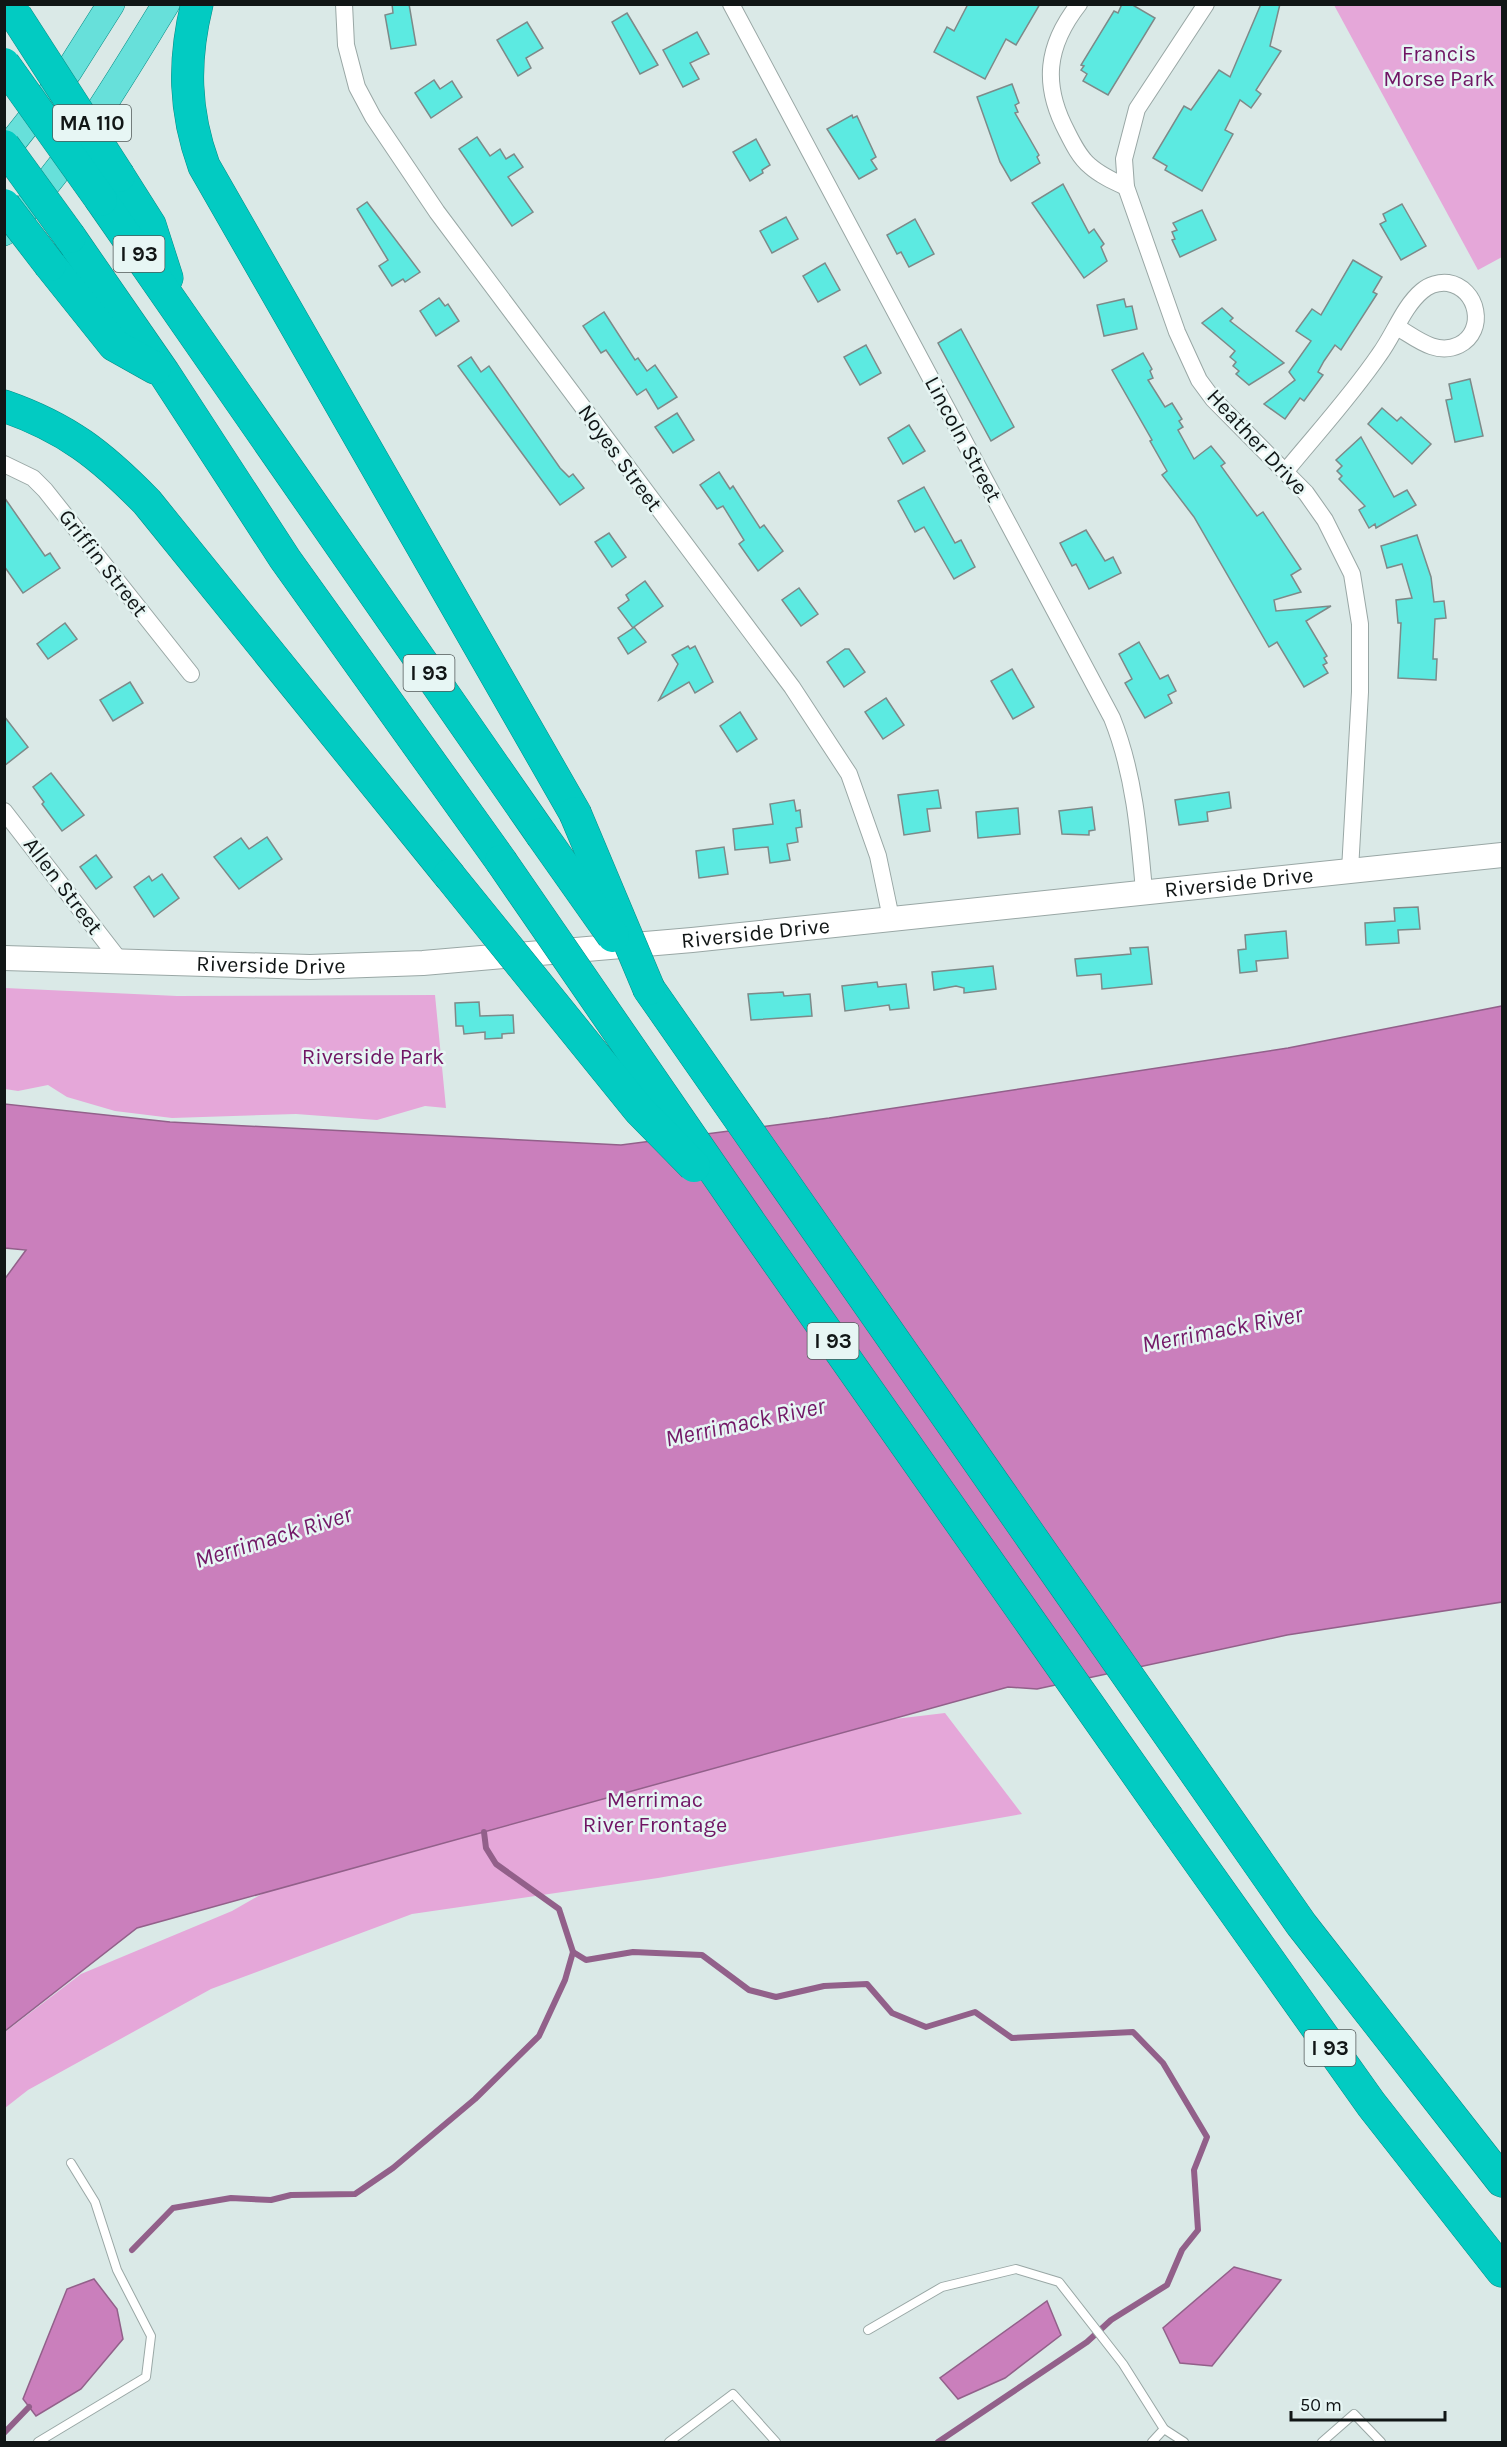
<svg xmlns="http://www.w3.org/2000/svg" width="1507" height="2447" viewBox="0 0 1507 2447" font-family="Karla,sans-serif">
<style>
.green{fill:#e5a7d9}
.water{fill:#ca7fbc;stroke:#92608a;stroke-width:1.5}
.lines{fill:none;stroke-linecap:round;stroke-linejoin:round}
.stream{stroke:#92608a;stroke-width:6}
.building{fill:#5ceae1;stroke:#7d8a89;stroke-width:1.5}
.lane-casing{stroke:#99a7a5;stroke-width:10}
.street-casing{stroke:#99a7a5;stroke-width:18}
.secondary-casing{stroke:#99a7a5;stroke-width:26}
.primary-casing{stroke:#078c86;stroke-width:28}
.highway-casing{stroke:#078c86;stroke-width:33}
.lane{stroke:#fff;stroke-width:8}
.street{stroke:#fff;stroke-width:16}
.secondary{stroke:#fff;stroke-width:24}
.primary{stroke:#67e0da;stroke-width:27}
.highway{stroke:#02cbc2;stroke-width:32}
.highway-bridge-casing{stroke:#078c86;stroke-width:33;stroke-linecap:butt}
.highway-bridge{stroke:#02cbc2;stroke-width:32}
.labels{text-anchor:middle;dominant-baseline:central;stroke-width:5;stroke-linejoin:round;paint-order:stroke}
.shield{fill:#e7f6f4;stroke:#515959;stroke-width:1.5}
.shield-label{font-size:21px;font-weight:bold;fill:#111616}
.park-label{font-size:22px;fill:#701564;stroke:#e7f6f4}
.street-label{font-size:22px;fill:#111616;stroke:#e7f6f4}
.water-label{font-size:24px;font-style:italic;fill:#731867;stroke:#e7f6f4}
</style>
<rect width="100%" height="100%" fill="#dae9e7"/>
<g class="green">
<polygon points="1334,5 1502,5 1502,257 1478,270"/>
<polygon points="5,988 177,996 435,995 446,1108 425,1106 377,1120 296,1114 172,1118 115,1111 67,1097 48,1085 18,1091 5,1089"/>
<polygon points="945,1713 1022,1814 658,1878 412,1914 211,1989 28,2090 5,2108 5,2032 81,1974 232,1911 341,1849 836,1726"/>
</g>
<g class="water">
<polygon points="1502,1006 1502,1602 1287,1635 1037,1689 1008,1687 137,1928 5,2031 4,1280 26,1250 5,1248 5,1104 170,1122 621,1145 829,1118 1288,1048"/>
<polygon points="1234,2267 1281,2280 1212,2366 1180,2363 1163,2328"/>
<polygon points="94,2279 117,2309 123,2339 81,2389 36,2416 23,2399 67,2289"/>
<polygon points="1047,2301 1061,2335 1005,2378 958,2399 940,2378"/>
</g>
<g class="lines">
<g class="stream">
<polyline points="484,1832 486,1848 496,1864 559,1909 573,1952 586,1960 633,1952 702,1955 749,1990 776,1997 824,1986 867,1984 892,2013 926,2027 975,2012 1012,2038 1133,2032 1163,2063 1207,2137 1194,2170 1198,2230 1182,2250 1167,2285 1111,2320 1087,2342 938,2442"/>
<polyline points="132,2250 173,2208 231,2198 271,2200 291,2195 355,2194 393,2168 475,2099 539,2036 565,1980 573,1952"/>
<polyline points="4,2433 29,2407"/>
</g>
</g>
<g class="building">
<polygon points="392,4 409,4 416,45 391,49 385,15 393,13"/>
<polygon points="968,4 1040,4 1016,45 1006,39 985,79 934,52 947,27 954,31"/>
<polygon points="1122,4 1131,4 1155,18 1108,95 1083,81 1087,74 1081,70 1084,66 1081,65 1114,11 1118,13"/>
<polygon points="1261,4 1280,4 1270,46 1281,51 1256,90 1261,94 1251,108 1240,100 1225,130 1233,134 1202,191 1165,170 1167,166 1153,158 1184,106 1191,110 1219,70 1230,77"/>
<polygon points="627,13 658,65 640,74 612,22"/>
<polygon points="527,22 543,48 526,58 531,68 518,76 497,40"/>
<polygon points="697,32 709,54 690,63 699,79 683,87 663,50"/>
<polygon points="434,80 440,89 452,81 462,97 431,118 415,93"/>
<polygon points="1012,84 1019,103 1015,105 1018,112 1015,113 1039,155 1037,157 1040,163 1011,181 1000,162 977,97"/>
<polygon points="852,115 853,118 857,116 876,157 871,160 877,169 859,179 827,129"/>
<polygon points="477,137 490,156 500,149 506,159 514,154 523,167 508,177 533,212 512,226 459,149"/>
<polygon points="756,139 770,165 762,170 763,173 750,181 733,152"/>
<polygon points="1063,184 1089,233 1094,229 1104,244 1101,247 1107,261 1084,278 1032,203"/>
<polygon points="367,202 420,272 405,282 403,279 392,286 379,266 388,260 357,209"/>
<polygon points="1402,204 1426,246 1401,260 1380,224 1386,221 1383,214"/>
<polygon points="1202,210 1216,240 1180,257 1172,240 1175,239 1172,232 1177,230 1173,223"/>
<polygon points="786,217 798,239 772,253 760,231"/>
<polygon points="915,219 934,254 909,267 901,252 897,254 887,235"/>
<polygon points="1353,260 1382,277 1373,292 1377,294 1341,350 1335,345 1324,361 1318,372 1323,375 1304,401 1300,398 1285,419 1264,404 1295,380 1289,372 1311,341 1296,331 1312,309 1321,315"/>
<polygon points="825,263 840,290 818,302 803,276"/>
<polygon points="439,298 445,306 448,304 459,321 436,336 420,311"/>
<polygon points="1124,299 1126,307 1132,306 1137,329 1104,336 1097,305"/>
<polygon points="1222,308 1233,318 1230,321 1284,363 1249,385 1236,374 1239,371 1233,366 1236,362 1230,357 1235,351 1202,323"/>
<polygon points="604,312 635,360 638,358 647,371 655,365 677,397 658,409 646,389 637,395 606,350 601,353 583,326"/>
<polygon points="961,329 1014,427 991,441 938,343"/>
<polygon points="866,345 881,373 860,385 844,357"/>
<polygon points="1143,353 1152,369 1150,371 1153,378 1148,380 1165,407 1172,403 1182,419 1179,421 1183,427 1178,430 1194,459 1211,446 1225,463 1221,466 1257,516 1263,512 1301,569 1291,575 1301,592 1274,600 1276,611 1331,606 1306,621 1327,656 1324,658 1327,663 1323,665 1328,673 1304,687 1277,642 1269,647 1194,517 1162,475 1167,471 1150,441 1152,440 1112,370"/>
<polygon points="471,357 481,372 489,366 560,468 569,477 573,474 584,488 560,505 458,366"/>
<polygon points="1470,379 1483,436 1455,442 1446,400 1452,399 1449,384"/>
<polygon points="1382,408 1397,421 1401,417 1431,444 1412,464 1368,424"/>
<polygon points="677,413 694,440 673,453 655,427"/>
<polygon points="909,425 925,451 903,464 888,438"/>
<polygon points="1361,437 1394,497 1407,490 1416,505 1376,528 1375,524 1369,528 1359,510 1365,506 1339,479 1342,476 1337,471 1342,466 1336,460"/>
<polygon points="719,472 730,489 733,486 760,528 764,525 783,551 758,571 739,544 744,540 723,506 717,509 700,485"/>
<polygon points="924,487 955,543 961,540 975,567 954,579 924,527 915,532 898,501"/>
<polygon points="4,497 45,556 50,553 60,568 23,593 4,566"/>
<polygon points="1086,530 1105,561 1113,557 1121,573 1089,589 1076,564 1072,566 1060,543"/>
<polygon points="609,533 626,557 612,567 595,542"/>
<polygon points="1417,535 1431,577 1434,602 1444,601 1446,618 1435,619 1433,659 1437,659 1436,680 1398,678 1401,623 1398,623 1396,600 1412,598 1402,564 1387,568 1381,546"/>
<polygon points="645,581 663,606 634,627 646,642 628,654 618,638 633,628 618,608 629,600 626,595"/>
<polygon points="799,588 818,614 801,626 782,600"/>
<polygon points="65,623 77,639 48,659 37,644"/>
<polygon points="1139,642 1160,679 1168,675 1176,691 1168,695 1172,703 1145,718 1125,683 1132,679 1119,654"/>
<polygon points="688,646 690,649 695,646 713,682 695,693 689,682 659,700 678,664 672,655"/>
<polygon points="845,649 849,649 865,672 844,687 827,662"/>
<polygon points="1012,669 1034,707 1013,719 991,681"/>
<polygon points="130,682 143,703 113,721 100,700"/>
<polygon points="886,698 904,725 883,739 865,712"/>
<polygon points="740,712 757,739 737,752 720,726"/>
<polygon points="4,716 28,747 4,766"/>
<polygon points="51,773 84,815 62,831 42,804 44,802 33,787"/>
<polygon points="938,790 941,808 927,809 930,831 904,835 898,795"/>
<polygon points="1229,792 1231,808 1207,812 1208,821 1179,825 1175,800"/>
<polygon points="794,800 796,811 800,810 802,827 796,828 798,842 787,844 790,860 770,863 768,847 735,850 733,829 773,824 770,804"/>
<polygon points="1092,807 1095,830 1089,831 1089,835 1062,834 1059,811"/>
<polygon points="1018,808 1020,834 978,838 976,812"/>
<polygon points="267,837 282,859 239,889 214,857 241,838 249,849"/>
<polygon points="724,847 728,874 699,878 696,851"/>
<polygon points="96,855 112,877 96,889 80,867"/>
<polygon points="162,874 179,898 154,917 134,887 149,876 152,881"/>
<polygon points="1418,907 1420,929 1398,930 1399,943 1366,945 1365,923 1395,921 1394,908"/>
<polygon points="1286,931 1288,958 1256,961 1257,971 1240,973 1238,950 1246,949 1245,935"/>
<polygon points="1148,947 1152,984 1102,989 1101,974 1077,976 1075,959 1131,954 1130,948"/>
<polygon points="993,966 996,989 964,993 964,988 956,986 934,990 932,972"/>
<polygon points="877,982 878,987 906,984 909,1008 890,1010 889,1005 845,1011 842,986"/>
<polygon points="783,992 784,996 810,994 812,1016 751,1020 748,994"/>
<polygon points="479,1002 480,1016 513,1015 514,1033 502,1034 502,1038 485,1039 485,1032 464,1034 463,1026 456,1026 455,1003"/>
</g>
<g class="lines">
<g class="lane-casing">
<g id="lane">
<polyline points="868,2330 942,2287 1016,2269 1059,2282 1123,2364 1164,2429"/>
<polyline points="38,2442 146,2377 151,2336 117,2270 95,2202 71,2163"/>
<polyline points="669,2442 733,2394 776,2442"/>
<polyline points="1152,2442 1164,2429 1184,2442"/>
<polyline points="1322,2442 1354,2414 1381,2442"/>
</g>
</g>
<g class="street-casing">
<g id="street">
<polyline points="344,4 346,45 357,87 373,117 437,212 792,687 849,774 878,856 891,918"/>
<path d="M 731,4 L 1112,718 C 1134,773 1139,832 1144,891"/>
<path d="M 1079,4 C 1046,46 1042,85 1067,132 C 1073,144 1080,158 1090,166 C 1100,175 1113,181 1126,187"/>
<polyline points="1206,4 1137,109 1124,159 1126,187 1177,332 1199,380 1213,399 1306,493 1325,520 1352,574 1360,624 1360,692 1350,870"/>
<polyline points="4,464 33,478 45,490 191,674"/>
<path d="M 1285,472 C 1317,433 1351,396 1379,355 C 1394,335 1403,307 1422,291 C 1429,285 1439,282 1448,283 C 1478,288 1487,331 1459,345 C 1436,356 1416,338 1397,327"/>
<polyline points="4,811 121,962"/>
</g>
</g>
<g class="secondary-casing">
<g id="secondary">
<path id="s1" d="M 4,958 L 310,967 L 423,963 L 692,940 L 1502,855"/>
</g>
</g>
<g class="primary-casing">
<g id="primary">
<polyline points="4,153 68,72 111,4"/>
<path d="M 4,232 C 71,164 116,85 166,4"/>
</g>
</g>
<g class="highway-casing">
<g id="highway">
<path d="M 197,4 C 183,61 184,111 204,166 L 575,813"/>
<polyline points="119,176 150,225 167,278"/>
<polyline points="101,200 541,834"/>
<polyline points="70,237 164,373 285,559 501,861"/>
<polyline points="50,265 114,345 155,368"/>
<path d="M 4,406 C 67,428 101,455 147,502 L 449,875"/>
<polyline points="649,989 1301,1924 1502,2181"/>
<polyline points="1168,1818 1371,2104 1502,2271"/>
</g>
</g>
<use href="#lane" class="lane"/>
<use href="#street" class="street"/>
<use href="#secondary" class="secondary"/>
<use href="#primary" class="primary"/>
<use href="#highway" class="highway"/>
<g class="highway-bridge-casing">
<g id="highway-bridge">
<polyline points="16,16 119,176"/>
<polyline points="4,64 101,200"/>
<polyline points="4,146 70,237"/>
<polyline points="4,205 50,265"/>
<polyline points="575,813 649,989"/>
<polyline points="541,834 613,936"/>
<polyline points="501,861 751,1224 1168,1818"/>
<polyline points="449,875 639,1110 694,1166"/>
</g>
</g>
<use href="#highway-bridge" class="highway-bridge"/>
</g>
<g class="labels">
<g class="shield">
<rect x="53" y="105" width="78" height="36" rx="4.5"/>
<rect x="113.5" y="236" width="51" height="36" rx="4.5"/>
<rect x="403.5" y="655" width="51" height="36" rx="4.5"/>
<rect x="807.5" y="1323" width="51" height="36" rx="4.5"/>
<rect x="1304.5" y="2030" width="51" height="36" rx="4.5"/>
</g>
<g class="shield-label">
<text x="92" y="123">MA 110</text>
<text x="139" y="254">I 93</text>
<text x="429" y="673">I 93</text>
<text x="833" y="1341">I 93</text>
<text x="1330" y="2048">I 93</text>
</g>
<g class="park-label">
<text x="1439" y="54">Francis<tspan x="1439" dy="25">Morse Park</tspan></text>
<text x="373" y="1057">Riverside Park</text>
<text x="655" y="1800">Merrimac<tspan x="655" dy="25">River Frontage</tspan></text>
</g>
<g class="street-label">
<text transform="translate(963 439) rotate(62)">Lincoln Street</text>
<text transform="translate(1257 442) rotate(47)">Heather Drive</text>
<text transform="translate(620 458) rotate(54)">Noyes Street</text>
<text transform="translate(103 563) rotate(52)">Griffin Street</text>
<text stroke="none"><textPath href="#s1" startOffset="1239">Riverside Drive</textPath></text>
<text transform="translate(63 886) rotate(53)">Allen Street</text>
<text stroke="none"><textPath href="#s1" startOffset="753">Riverside Drive</textPath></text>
<text stroke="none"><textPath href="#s1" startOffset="267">Riverside Drive</textPath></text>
</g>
<g class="water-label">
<text transform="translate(1222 1329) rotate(-11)">Merrimack River</text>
<text transform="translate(745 1422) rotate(-12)">Merrimack River</text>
<text transform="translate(273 1537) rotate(-17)">Merrimack River</text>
</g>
</g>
<rect width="1507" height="2447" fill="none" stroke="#111616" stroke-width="12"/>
<path d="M1291 2411v9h154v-9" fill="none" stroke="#111616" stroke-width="3"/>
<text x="1300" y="2411" font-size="18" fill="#111616" stroke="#e7f6f4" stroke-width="4.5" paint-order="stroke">50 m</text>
</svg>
